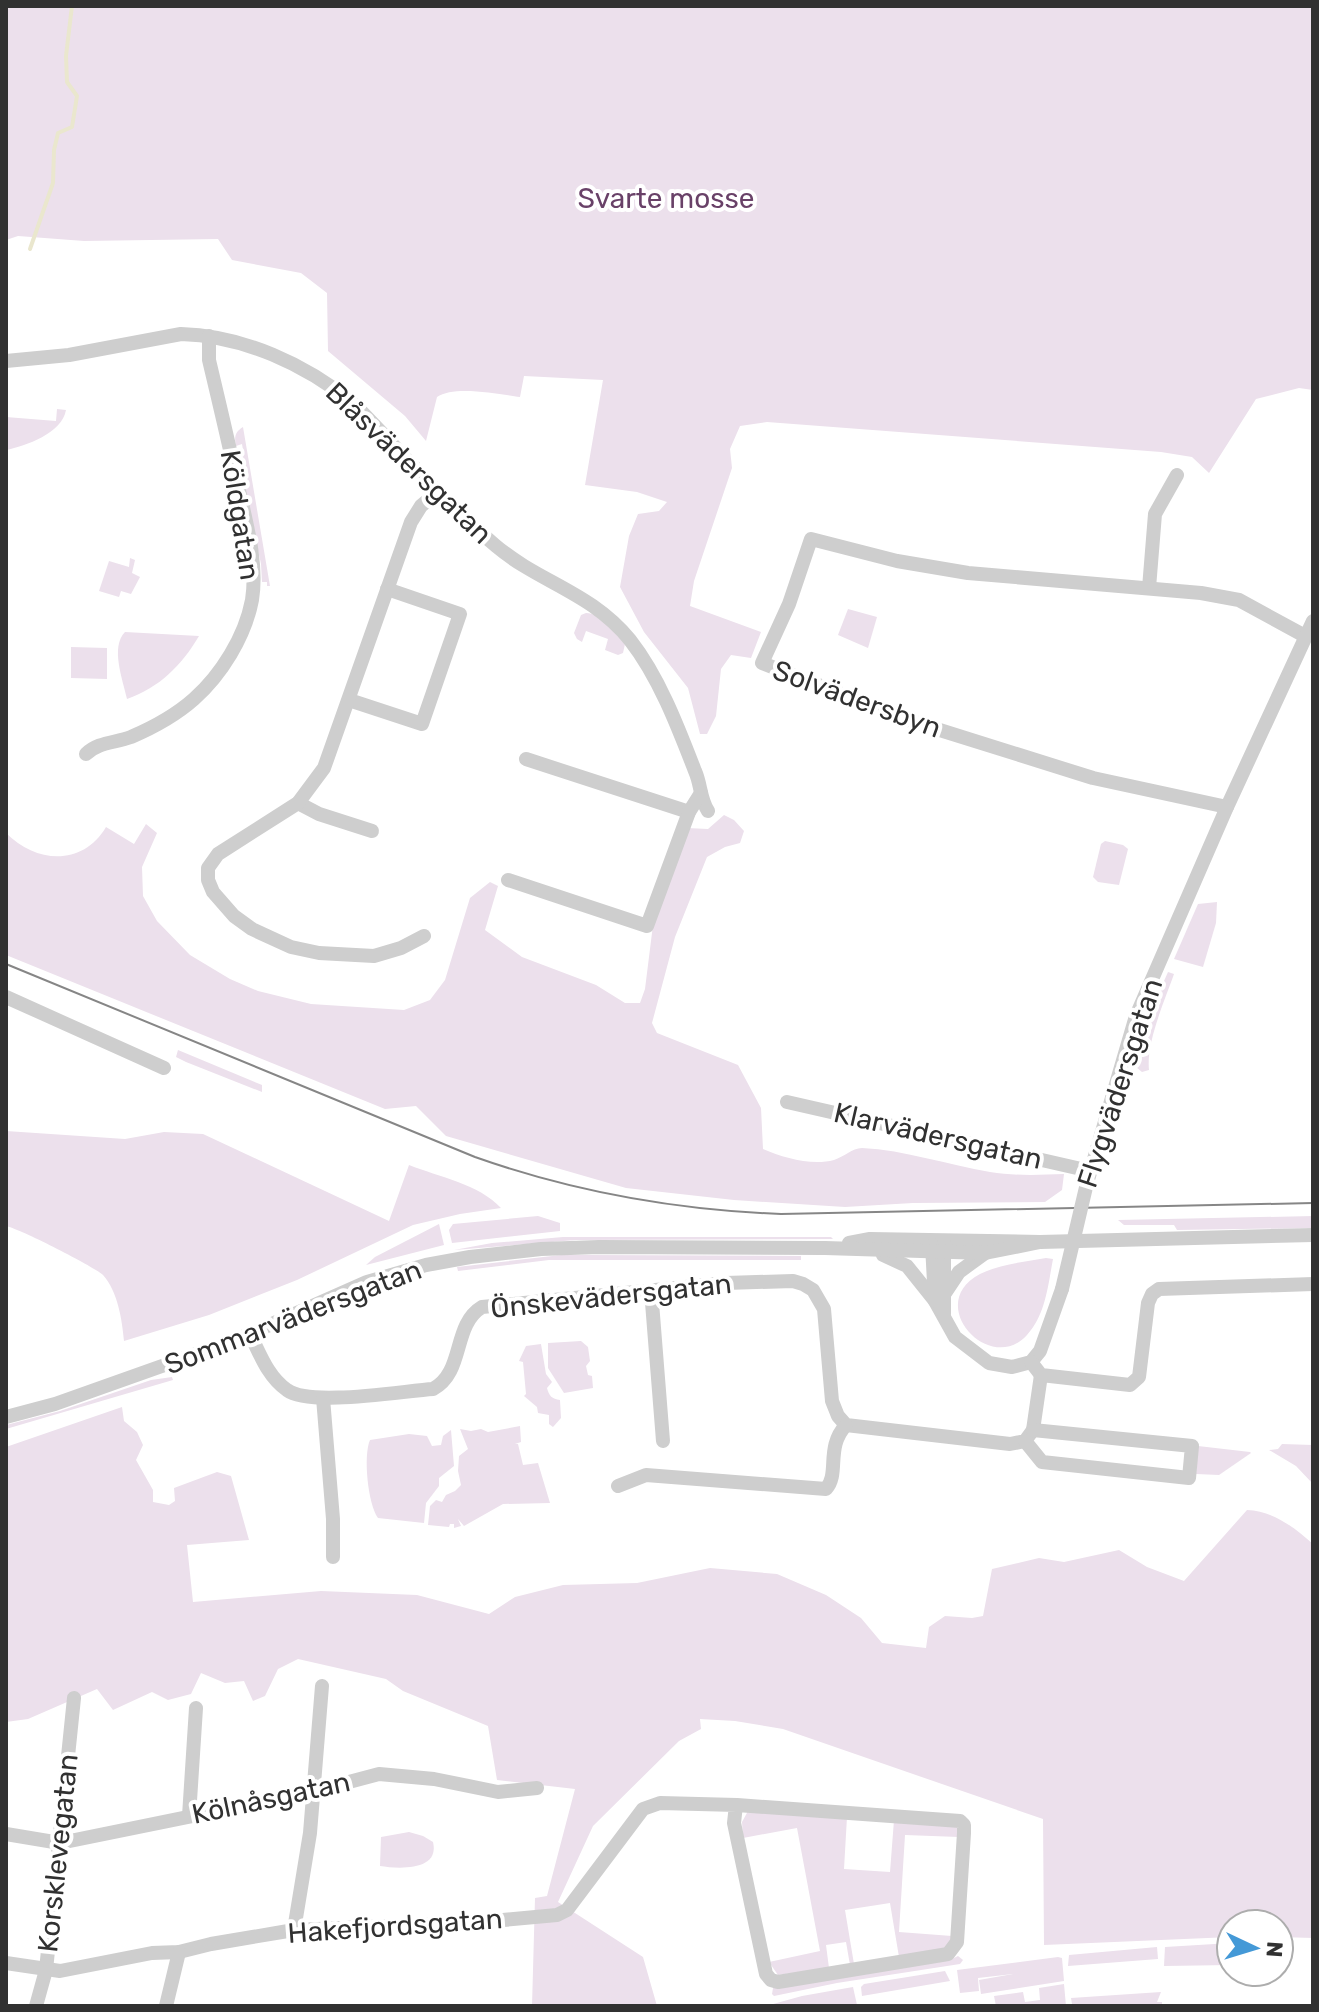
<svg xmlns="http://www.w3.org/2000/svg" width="1319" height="2012" viewBox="0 0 1319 2012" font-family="Rubik,sans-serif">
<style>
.green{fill:#ece0ec}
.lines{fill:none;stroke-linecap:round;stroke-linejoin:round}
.stream{stroke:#eae7ce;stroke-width:4}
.minor{stroke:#cecece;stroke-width:14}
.tram{stroke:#868686;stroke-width:2}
.minor-bridge{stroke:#cecece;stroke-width:14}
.labels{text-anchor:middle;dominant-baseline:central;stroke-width:8;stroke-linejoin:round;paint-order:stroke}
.park-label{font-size:28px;fill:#694168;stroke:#fff}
.street-label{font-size:28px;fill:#313131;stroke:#fff}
</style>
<rect width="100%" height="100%" fill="#fff"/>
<g class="green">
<path d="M 6,6 L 1313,6 L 1313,390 L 1299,388 L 1256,399 L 1209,473 L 1192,457 L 1161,452 L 767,422 L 740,426 L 730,449 L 732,468 L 694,581 L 690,606 L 761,632 L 751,658 L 731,655 L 721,669 L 716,716 L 707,734 L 700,734 L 688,688 L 644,632 L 620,587 L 629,536 L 638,514 L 659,511 L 667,502 L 637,492 L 585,485 L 603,380 L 524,376 L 520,397 C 498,394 454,385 437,397 L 426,441 L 405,416 L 328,351 L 327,293 L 301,273 L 232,260 L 218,239 L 84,241 L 18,236 L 6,240 Z"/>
<path d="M 57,409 L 66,410 C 62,433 26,446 6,450 L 6,417 L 56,421 Z"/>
<path d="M 243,427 L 270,586 L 267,586 L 267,582 L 262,582 L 261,564 L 237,451 L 243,450 L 242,444 L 236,446 C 234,437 235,432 243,427 Z"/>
<polygon points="130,558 135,560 132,573 140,577 131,594 121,591 119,597 99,591 109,561 129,567"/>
<polygon points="848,609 877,617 868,648 838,635"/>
<path d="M 586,613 C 602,613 615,633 625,644 L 623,653 L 618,655 L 605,650 L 608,639 L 586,631 L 582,642 L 577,639 L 574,633 L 581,615 Z"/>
<path d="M 125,632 L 199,636 C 182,665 159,688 127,699 C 123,680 110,647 125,632 Z"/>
<polygon points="71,647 107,648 107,679 71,678"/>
<path d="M 724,815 L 734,820 L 744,831 L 740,843 L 725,847 L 707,857 L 675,937 L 652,1023 L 657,1033 L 738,1065 L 761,1108 L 763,1149 C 784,1158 812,1166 834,1160 C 844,1157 852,1148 862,1148 C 905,1150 948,1165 990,1172 C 1014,1176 1039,1175 1064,1174 L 1062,1190 L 1045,1202 L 913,1203 L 845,1207 L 734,1200 L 626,1188 L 446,1136 L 416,1106 L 385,1109 L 6,955 L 6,833 C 37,864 83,866 106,827 L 134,844 L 146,824 L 157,833 L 142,867 L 143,896 L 157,921 L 190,955 L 230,979 L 258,991 L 311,1004 L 404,1010 L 430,1000 L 445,980 L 470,898 L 490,882 L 498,886 L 485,930 L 522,957 L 596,985 L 625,1003 L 640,1003 L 645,989 L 653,925 L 687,828 L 708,829 Z"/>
<polygon points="1105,841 1123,845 1128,849 1119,885 1098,882 1093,877 1101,844"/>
<polygon points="1217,902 1216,923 1203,967 1174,959 1198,904"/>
<path d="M 1168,972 L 1174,974 C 1165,1000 1146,1042 1149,1070 L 1142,1072 L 1136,1067 C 1137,1035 1155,1002 1168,972 Z"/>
<polygon points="178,1050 262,1085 262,1092 186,1062 176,1057"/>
<path d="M 6,1131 L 125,1139 L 164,1132 L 203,1134 L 389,1221 L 409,1165 C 439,1177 479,1184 501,1208 L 460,1214 L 413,1225 L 297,1280 L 209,1315 L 124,1341 C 122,1320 118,1292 103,1275 C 95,1267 18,1228 6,1226 Z"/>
<polygon points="538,1216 560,1223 560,1231 452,1243 449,1230 453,1224"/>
<polygon points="1313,1216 1313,1228 1177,1230 1174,1225 1124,1225 1118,1220"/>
<polygon points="439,1224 444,1245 366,1265 375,1257"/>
<polygon points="563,1237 831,1237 833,1239 576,1240 454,1250 492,1243"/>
<polygon points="561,1255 586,1255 801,1256 801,1260 549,1260 458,1271 457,1267"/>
<path d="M 1046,1258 L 1053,1259 C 1048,1285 1046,1314 1027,1335 C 990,1376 923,1304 980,1274 C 1000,1264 1024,1262 1046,1258 Z"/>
<polygon points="581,1341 588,1347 590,1361 586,1366 588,1375 592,1376 593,1388 564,1393 548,1368 548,1343"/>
<path d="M 541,1344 L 546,1374 L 552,1382 L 547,1388 C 549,1396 552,1399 560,1400 L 561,1418 L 553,1427 L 549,1424 L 549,1415 L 538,1413 L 537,1407 L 524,1396 L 526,1394 L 523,1362 L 519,1361 L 526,1346 Z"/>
<polygon points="172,1377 173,1380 6,1429 6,1425 60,1411 151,1380"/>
<path d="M 122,1407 L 124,1421 L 137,1432 L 143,1445 L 136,1460 L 153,1490 L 153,1502 L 169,1505 L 175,1501 L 174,1488 L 217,1472 L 231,1476 L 249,1540 L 187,1545 L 193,1602 L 321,1591 L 417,1595 L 489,1614 L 515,1597 L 563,1585 L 637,1583 L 710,1568 L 777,1574 L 826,1595 L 861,1618 L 882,1643 L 926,1648 L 929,1627 L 945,1616 L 972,1618 L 983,1616 L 992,1569 L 1039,1558 L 1064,1562 L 1119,1550 L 1147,1567 L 1184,1581 L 1247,1510 C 1273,1511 1294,1527 1313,1544 L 1313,1938 L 1279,1937 L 1279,1924 L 1231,1924 L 1231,1937 L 1044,1945 L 1043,1819 L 783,1729 L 735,1721 L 700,1719 L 701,1729 L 679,1741 L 593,1826 L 558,1902 L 643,1957 L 657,2006 L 532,2006 L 535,1898 L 547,1896 L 575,1789 L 497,1780 L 488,1726 L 403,1691 L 386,1679 L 298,1659 L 278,1669 L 265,1696 L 253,1701 L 244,1681 L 225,1683 L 201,1673 L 191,1694 L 168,1700 L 152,1692 L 113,1710 L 97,1689 L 28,1719 L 6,1722 L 6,1447 Z"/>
<polygon points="520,1426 521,1442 515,1444 518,1444 523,1465 538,1463 550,1503 503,1504 464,1526 458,1519 461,1526 454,1528 454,1524 450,1524 449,1527 428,1525 430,1506 436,1500 442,1502 446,1495 455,1491 461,1485 458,1471 459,1456 468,1449 460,1429 471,1431 481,1429 488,1432"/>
<path d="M 451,1430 L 454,1466 L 439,1478 L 439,1486 L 426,1503 L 424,1523 L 378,1518 C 368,1504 363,1456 370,1440 L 409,1434 L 427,1436 L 432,1446 L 441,1445 L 443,1436 Z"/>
<polygon points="1282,1444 1313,1445 1313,1484 1296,1466 1269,1450 1278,1449"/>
<polygon points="1198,1446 1250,1452 1251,1453 1219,1475 1196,1474"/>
<polygon points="748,1811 847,1817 844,1869 890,1872 894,1820 957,1827 959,1837 905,1835 899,1932 952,1936 949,1948 899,1957 890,1903 845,1910 854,1964 850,1965 846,1942 826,1945 829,1968 778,1975 769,1962 820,1951 797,1828 743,1838 742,1822"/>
<path d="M 409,1832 L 423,1836 L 433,1842 C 440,1871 399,1869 380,1866 L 381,1837 Z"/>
<polygon points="1231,1943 1231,1965 1164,1966 1165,1947"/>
<polygon points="1157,1947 1158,1959 1068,1966 1069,1955"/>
<polygon points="958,1956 963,1960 960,1964 837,1983 774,1996 772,1994 773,1988 950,1960"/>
<polygon points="1058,1957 1062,1958 1064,1981 981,1994 979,1980 1013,1974 978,1978 979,1991 960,1993 957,1970"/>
<polygon points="945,1971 950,1981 862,1996 861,1987 864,1984"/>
<polygon points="1064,1984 1066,2006 996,2006 994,1996 1023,1992 1025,2002 1040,2000 1039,1988"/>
<polygon points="853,1987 857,2005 766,2006 802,1996"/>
<polygon points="1161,1992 1157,2002 1162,2002 1162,2006 1078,2006 1072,2004 1071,1998"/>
</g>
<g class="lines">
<polyline class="stream" points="30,249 53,183 54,150 58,133 72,127 77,96 67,82 66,56 72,6"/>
<g class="minor">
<path d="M 6,361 L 69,355 L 181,334 C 244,336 305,364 353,403 C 400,451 445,503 496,546 C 540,583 591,592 630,640 C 659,677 678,727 695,771 C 701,784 700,799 708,811"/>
<polyline points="1149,588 1155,514 1177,475"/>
<polyline points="349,700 422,724 460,614 387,589"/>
<path d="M 86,754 C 98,742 115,743 131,737 C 152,728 176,715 194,699 C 221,675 245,637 252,600 C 258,563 246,522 238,486 C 229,444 219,402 209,360 L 209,336"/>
<polyline points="526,759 689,812"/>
<polyline points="298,803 319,814 372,831"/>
<polyline points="1227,807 1093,778 911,721 762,663 789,604 811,539 897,561 968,573 1201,593 1239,600 1305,636"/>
<polyline points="508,880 647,926 689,812 701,793"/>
<polyline points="424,936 401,948 374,956 319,953 291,947 252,929 234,916 213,892 208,880 208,868 218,854 298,803 324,768 411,522 421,506 439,491"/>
<polyline points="6,997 164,1068"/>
<polyline points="787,1102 1090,1171"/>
<polyline points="1087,1183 1136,1016 1227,807 1313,621"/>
<polyline points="849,1243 870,1239 1040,1242 1313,1235"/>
<polyline points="932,1245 935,1301 955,1337 989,1363 1012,1367 1031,1362 1040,1351 1062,1289"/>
<polyline points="883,1255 907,1266 935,1301"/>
<polyline points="651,1290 663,1441"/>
<polyline points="945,1293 959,1272 985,1253"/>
<polyline points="944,1314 944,1243"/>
<path d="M 250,1334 C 260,1354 268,1377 287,1390 C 310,1407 402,1391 433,1389 C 465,1372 452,1325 482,1307 L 726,1283 L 793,1281 L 803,1284 L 813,1290 L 824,1309 L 832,1401 L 838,1416 L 846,1425 L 1010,1444 L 1025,1441 L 1033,1430 L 1041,1375"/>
<polyline points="1031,1362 1041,1375 1130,1385 1139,1377 1148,1303 1152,1294 1159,1289 1313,1284"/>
<polyline points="323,1398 333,1519 333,1557"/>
<polyline points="6,1417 55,1404 238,1339 367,1282 426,1265 470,1257 541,1249 599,1247 825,1248 985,1253 1040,1242"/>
<polyline points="1025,1441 1042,1462 1189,1478 1192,1446 1033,1430"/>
<path d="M 618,1486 L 646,1475 L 826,1489 C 840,1473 825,1448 846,1425"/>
<polyline points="189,1816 196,1708"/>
<polyline points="6,1834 60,1843 315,1791 379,1774 434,1779 498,1792 537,1788"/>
<polyline points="294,1930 310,1833 322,1686"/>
<polyline points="6,1963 60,1971 152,1953 179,1952 211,1944 294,1930 482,1922 557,1915 567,1910 643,1809 660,1803 737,1805 960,1821 964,1825 964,1833 957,1942 948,1954 778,1982 771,1980 766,1974 734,1823 736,1805"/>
<polyline points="36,2006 46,1970 74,1698"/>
<polyline points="166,2006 179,1952"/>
</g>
<path class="tram" d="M 6,964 L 475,1157 C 574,1192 676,1210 781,1214 L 1313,1203"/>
<polyline class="minor-bridge" points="1062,1289 1087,1183"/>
</g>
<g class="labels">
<g class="park-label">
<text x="666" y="198">Svarte mosse</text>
</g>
<g class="street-label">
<text transform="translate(409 463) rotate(44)">Blåsvädersgatan</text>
<text transform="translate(240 515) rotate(81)">Köldgatan</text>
<text transform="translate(857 699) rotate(20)">Solvädersbyn</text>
<text transform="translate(1120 1083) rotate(-72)">Flygvädersgatan</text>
<text transform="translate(938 1136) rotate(13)">Klarvädersgatan</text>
<text transform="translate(611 1296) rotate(-6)">Önskevädersgatan</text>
<text transform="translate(293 1317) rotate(-21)">Sommarvädersgatan</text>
<text transform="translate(271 1798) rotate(-12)">Kölnåsgatan</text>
<text transform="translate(58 1853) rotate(-84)">Korsklevegatan</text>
<text transform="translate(395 1926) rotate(-4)">Hakefjordsgatan</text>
</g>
</g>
<rect width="1319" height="2012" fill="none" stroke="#313131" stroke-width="16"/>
<g transform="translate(1255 1948) rotate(94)"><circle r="38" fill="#ffffff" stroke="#adadad" stroke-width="2"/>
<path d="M0-6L14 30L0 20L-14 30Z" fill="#4499d7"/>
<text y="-12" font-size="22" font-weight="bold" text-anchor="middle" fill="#313131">N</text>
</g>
</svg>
